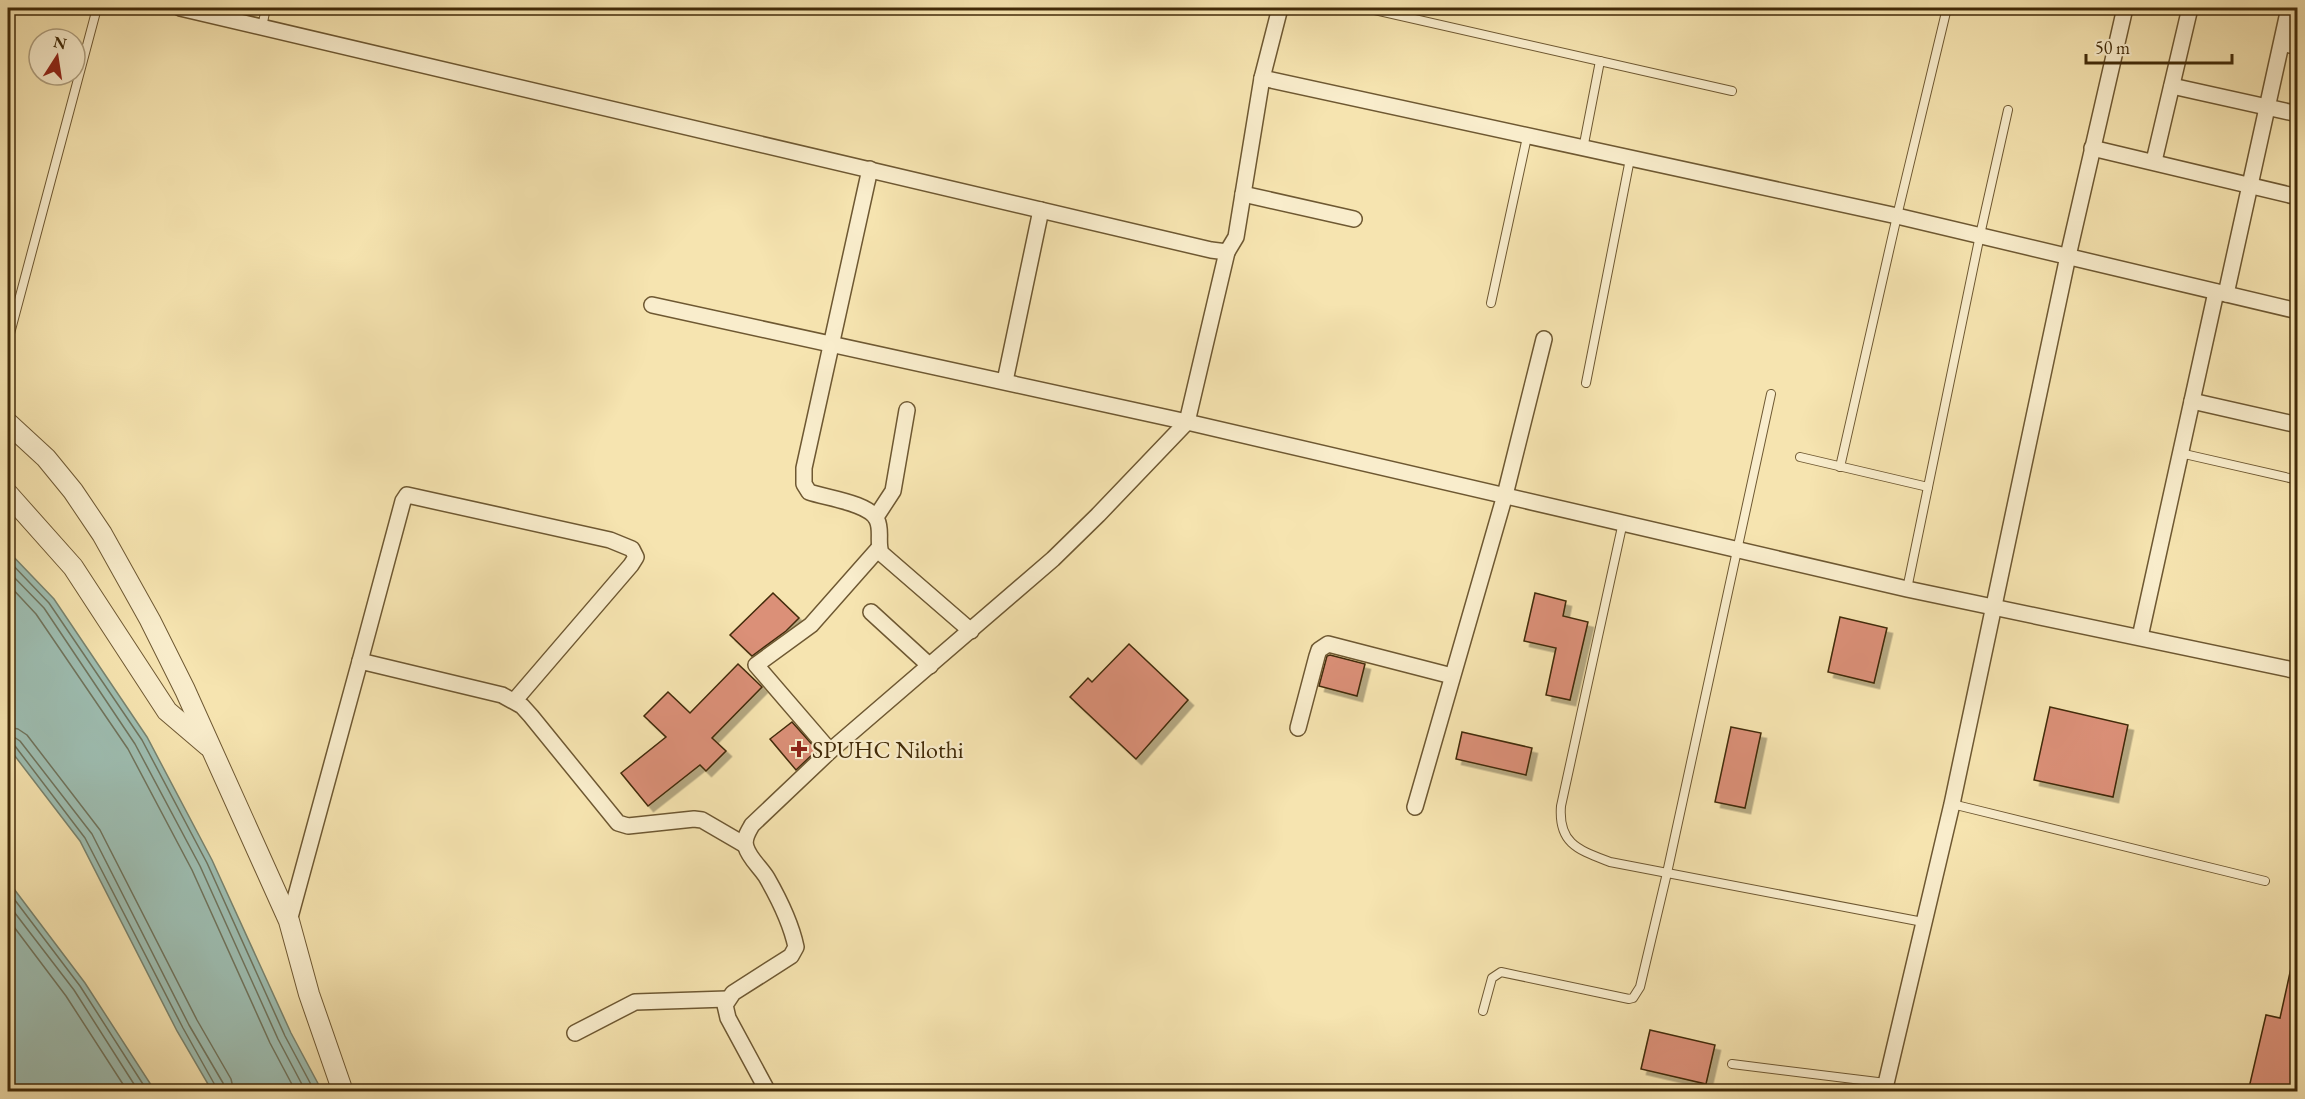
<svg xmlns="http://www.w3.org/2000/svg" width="2305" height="1099" viewBox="0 0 2305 1099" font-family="'EB Garamond',serif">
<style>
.water{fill:#9ebeb2;stroke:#79836e;stroke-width:1.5}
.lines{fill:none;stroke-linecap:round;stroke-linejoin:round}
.shore{stroke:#70745d;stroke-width:1.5}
.building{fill:#db9078;stroke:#412a08;stroke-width:1.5;filter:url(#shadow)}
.service-casing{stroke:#6e5832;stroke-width:10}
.minor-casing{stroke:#6e5832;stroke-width:18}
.tertiary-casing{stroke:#6e5832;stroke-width:22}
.service{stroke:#f9edcc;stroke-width:8}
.minor{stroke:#f9edcc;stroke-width:15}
.tertiary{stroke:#f9edcc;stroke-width:20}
.poi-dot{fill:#8f2418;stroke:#f9edcc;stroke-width:2}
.labels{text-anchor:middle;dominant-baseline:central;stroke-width:4.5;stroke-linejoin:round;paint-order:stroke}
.poi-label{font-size:24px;fill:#412a08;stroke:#f9edcc;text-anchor:start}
</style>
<defs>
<filter id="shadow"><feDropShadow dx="5.5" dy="5.5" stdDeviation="0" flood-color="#0004"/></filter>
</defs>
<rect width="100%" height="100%" fill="#f6e4b0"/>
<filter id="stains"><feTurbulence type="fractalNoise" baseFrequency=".00333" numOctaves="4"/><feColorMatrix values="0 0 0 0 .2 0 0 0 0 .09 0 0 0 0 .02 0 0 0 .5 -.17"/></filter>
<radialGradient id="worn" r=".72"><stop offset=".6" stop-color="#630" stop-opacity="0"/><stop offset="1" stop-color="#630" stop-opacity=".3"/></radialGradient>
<g class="water">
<polygon points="8,551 54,599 147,737 212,860 291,1033 322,1091 212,1091 177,1031 80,841 8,747"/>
<polygon points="8,881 85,983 155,1091 8,1091"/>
</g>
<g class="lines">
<g class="shore">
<polyline points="8,560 49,603 142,740 207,863 285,1036 315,1092"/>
<polyline points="8,571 44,608 135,744 200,866 278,1039 306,1092"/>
<polyline points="8,584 36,614 128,749 192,870 270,1043 296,1092"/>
<polyline points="8,727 18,729 27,735 100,830 197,1020 231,1079 234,1092"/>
<polyline points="8,736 14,737 20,741 92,834 189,1025 223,1083 225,1092"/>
<polyline points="8,744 15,746 85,838 183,1028 216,1087 217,1092"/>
<polyline points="8,891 80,986 148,1092"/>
<polyline points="8,904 74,990 139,1092"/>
<polyline points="8,919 66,996 128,1092"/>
</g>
</g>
<g class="building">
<polygon points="773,593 799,618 786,631 752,656 730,635"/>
<polygon points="1535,593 1566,601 1563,616 1588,622 1570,700 1546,695 1556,648 1524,641"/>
<polygon points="1840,617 1887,628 1874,683 1828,672"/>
<polygon points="1129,644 1188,700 1136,759 1070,697 1088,678 1092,682"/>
<polygon points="1330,655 1365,664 1357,696 1319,686 1327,656"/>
<polygon points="738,664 762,687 712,738 726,751 706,771 700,765 648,806 621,773 666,737 644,716 668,692 690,713"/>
<polygon points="2050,707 2128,725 2113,797 2034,780"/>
<polygon points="792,722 817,750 796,770 770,739"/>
<polygon points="1731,727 1761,733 1745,808 1715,802"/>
<polygon points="1462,732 1532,748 1526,775 1456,759"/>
<polygon points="2291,968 2298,968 2298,1053 2293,1073 2298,1074 2298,1092 2248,1092 2266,1015 2280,1018"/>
<polygon points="1650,1030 1715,1045 1706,1084 1641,1069"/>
</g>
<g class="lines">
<g class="service-casing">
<g id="service">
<polyline points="1366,8 1732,91"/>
<polyline points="262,27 266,8"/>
<polyline points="1583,149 1600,61"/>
<polyline points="1491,303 1527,137"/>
<polyline points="8,341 97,8"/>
<polyline points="1586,383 1630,159"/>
<polyline points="2180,453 2298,480"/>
<polyline points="1800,457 1928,487"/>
<polyline points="1840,467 1897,216 1947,8"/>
<path d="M 1623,522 L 1561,806 C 1558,844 1579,850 1610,862 L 1923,922"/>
<polyline points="1907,589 1980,235 2008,110"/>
<polyline points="1952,804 2265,881"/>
<polyline points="1483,1011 1492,978 1501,972 1629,999 1633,998 1640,987 1667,873 1771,394"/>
<polyline points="1732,1064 1886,1083"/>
</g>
</g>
<g class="minor-casing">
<g id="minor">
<polyline points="180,8 1211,250 1227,252 1236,237 1262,78 1280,8"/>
<polyline points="2282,43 2298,47"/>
<polyline points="1262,78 1897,216 2298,311"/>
<polyline points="2172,86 2298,114"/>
<polyline points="2092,148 2298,197"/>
<polyline points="2154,161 2190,8"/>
<path d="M 870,169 L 804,468 L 804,484 L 809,492 C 826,498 870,503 877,520 C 882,530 877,542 881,553 L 971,631"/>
<polyline points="1243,194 1354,219"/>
<polyline points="2226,294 2289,8"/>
<polyline points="652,305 1187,422 1907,589 2298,671"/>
<polyline points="1005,381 1041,210"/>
<polyline points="2192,401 2298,425"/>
<polyline points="876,517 893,491 907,410"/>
<polyline points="871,612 930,666"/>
<polyline points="2140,637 2216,292"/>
<polyline points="360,661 403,501 407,495 610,540 632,549 636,557 631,565 515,700"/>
<polyline points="1298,728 1317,656 1319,650 1328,644 1452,676"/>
<polyline points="830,751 756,665 811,625 879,548"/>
<polyline points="1415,807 1505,495 1544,339"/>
<polyline points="289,921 360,661 502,695 522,706 531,716 618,823 628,826 694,819 702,820 745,845"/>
<polyline points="575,1033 635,1002 727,999"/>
<path d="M 768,1092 L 728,1018 L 725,1005 L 733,993 L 791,956 L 796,947 C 791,923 779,899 767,878 C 761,868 749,858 746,847 C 743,839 748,832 752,825 L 830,751 L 1053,559 L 1098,515 L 1187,422 L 1227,252"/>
<polyline points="1884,1092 1952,804 2068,256 2125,8"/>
</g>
</g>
<g class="tertiary-casing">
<g id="tertiary">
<polyline points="8,423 46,458 73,491 102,534 150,620 185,690 289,921 309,994 343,1092"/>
<polyline points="8,494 73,567 167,711 208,746"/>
</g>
</g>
<use href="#service" class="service"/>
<use href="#minor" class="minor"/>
<use href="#tertiary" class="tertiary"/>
</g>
<path class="poi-dot" d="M796 740h6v6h6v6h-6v6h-6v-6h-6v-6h6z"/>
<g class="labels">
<g class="poi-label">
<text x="812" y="749">SPUHC Nilothi</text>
</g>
</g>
<rect width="2305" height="1099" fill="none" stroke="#f6e4b0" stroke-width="30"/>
<rect x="9" y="9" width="2287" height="1081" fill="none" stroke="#412a08" stroke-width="3"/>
<rect x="15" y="15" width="2275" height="1069" fill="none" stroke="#412a08" stroke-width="1.5"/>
<g transform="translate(57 57) rotate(12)"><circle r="28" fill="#f9edcc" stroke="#af9f7e" stroke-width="1.5"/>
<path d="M0-4.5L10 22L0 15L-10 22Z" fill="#8f2418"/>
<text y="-9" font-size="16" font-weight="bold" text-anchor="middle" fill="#412a08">N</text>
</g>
<path d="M2086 54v9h146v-9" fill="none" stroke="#412a08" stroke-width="3"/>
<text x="2095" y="54" font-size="18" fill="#412a08" stroke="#f9edcc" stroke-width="4.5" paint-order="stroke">50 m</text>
<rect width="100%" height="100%" filter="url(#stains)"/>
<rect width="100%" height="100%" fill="url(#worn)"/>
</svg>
